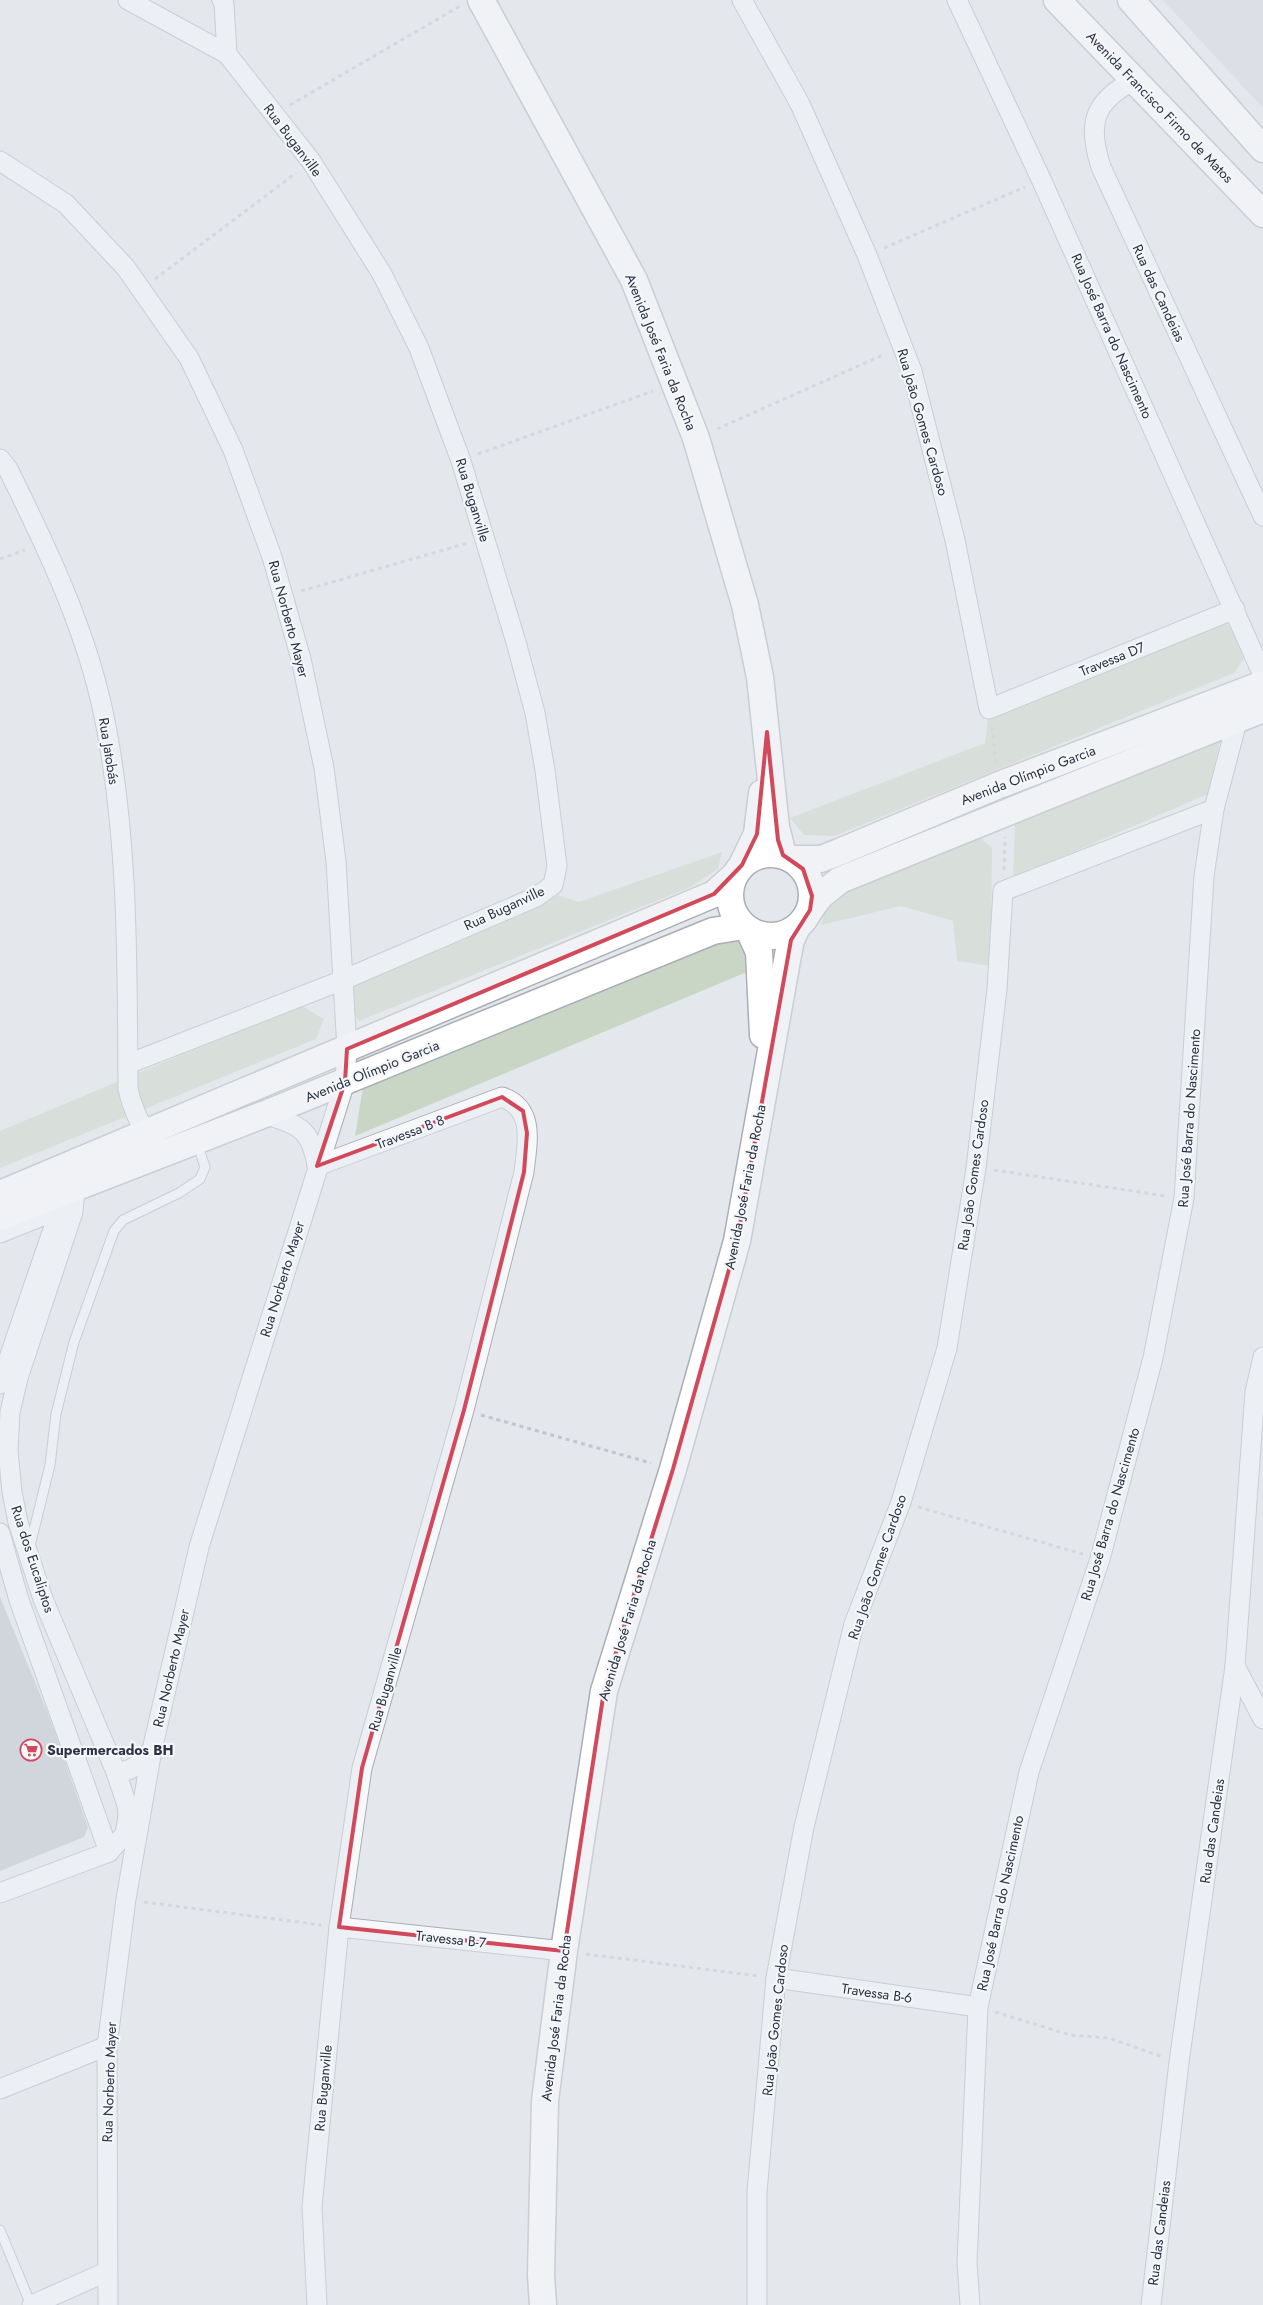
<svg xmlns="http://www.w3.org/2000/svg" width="1263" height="2305" viewBox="0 0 1263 2305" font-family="Jost,sans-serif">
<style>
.built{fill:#d2d6de}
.green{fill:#c9d6c5}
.building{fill:#bbc0ca}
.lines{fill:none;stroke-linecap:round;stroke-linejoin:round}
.lane-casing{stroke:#a9aeb7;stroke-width:11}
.street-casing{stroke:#a9aeb7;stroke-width:21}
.secondary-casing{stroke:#a9aeb7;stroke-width:29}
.path{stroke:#c2c5cb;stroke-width:3;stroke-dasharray:4 4;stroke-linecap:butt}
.lane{stroke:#f7f8fa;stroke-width:9}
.street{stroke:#f7f8fa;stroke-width:19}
.secondary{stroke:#fff;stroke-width:26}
.marked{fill:none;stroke:#d1495b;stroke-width:4;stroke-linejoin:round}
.labels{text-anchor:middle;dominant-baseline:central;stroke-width:4.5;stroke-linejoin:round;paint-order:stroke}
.street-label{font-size:14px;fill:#2b3445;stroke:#f4f6f9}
.poi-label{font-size:14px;font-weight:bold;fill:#2b3445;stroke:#f4f6f9;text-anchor:start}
</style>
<rect width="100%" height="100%" fill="#e4e7ec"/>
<polygon class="built" points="1163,0 1263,0 1263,108"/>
<g class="green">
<polygon points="1216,622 1233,626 1245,656 1234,673 835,836 804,835 790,818 985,743 988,718"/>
<polygon points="1222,734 1208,794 1013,878 1015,820"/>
<polygon points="977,835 992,848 991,966 957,961 953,921 901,906 821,925 826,908 845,887"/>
<polygon points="722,852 718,869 691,887 359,1021 349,1006 351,983 558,895 579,902"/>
<polygon points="713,940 743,941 754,969 355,1136 363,1087"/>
<polygon points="300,1005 324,1019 316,1039 0,1168 0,1131"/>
</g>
<polygon class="building" points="0,1597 49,1716 88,1827 84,1837 0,1871"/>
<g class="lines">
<g class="lane-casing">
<g id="lane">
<polyline points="30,1546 50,1465 56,1414 74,1342 114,1231 123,1220 179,1193 200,1179 205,1167 197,1143"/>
<polyline points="0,2230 31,2305"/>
</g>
</g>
<g class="street-casing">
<g id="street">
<polyline points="222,0 224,4 227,54"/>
<polyline points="742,0 800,104 867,255 912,371 955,540 989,709 1235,609"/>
<polyline points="957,0 1041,179 1263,675"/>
<path d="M 1135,80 C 1093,101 1087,124 1101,167 L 1263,516"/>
<polyline points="0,161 66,204 126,268 189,358 233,450 272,557 301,659 324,768 336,861 347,1049 345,1082 199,1547 152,1750 126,1899 107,2046 108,2305"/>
<path d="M 0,459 L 8,469 C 47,548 86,629 104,716 C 129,838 127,965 128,1089 C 133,1110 140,1127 155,1142"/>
<polyline points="128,1064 343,980 536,897 553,885 557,866 545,770 535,713 516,642 461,461 419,348 382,274 311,161 227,54 128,0"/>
<path d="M 265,1114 C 299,1126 310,1127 317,1165"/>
<polyline points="0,1233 60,1209 0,1384"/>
<polyline points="0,1533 19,1600 109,1852"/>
<polyline points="1235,1666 1263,1719"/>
<path d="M 116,1772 C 133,1772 140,1763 152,1750"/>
<polyline points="0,1893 109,1852 125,1834 128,1816 127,1805 116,1772 43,1599 18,1522 12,1492 8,1451 10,1412 18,1378 73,1212 75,1189 71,1178"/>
<polyline points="339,1927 564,1951"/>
<polyline points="776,1978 978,2007"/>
<polyline points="0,2089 107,2046"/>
<polyline points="32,2305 106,2272"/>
<path d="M 317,2305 L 312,2207 L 339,1927 L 362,1768 L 464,1410 L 524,1172 C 527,1144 536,1109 502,1097 L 317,1166"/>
<polyline points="757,2305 757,2192 776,1978 804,1827 854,1624 901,1502 947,1348 976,1168 997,989 1003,891 1214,809"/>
<polyline points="970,2305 967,2263 978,2007 1029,1772 1100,1559 1153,1358 1184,1198 1204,876 1214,809 1238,718"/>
<polyline points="1151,2305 1179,2062 1235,1666 1255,1392 1263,1357"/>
</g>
</g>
<g class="secondary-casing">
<g id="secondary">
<polyline points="481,0 634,280 696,438 745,605 760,677 776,827 783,855"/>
<polyline points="1057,0 1263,214"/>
<polyline points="1131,0 1263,149"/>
<circle cx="771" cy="895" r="41"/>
<polyline points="792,859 821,859 839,852 999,785 1263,684"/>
<polyline points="742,865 757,834 762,793"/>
<polyline points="810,910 820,896 840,880 1263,709"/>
<polyline points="749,930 759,952 763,1035"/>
<polyline points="0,1194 714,894 734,876"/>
<polyline points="0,1217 265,1114 713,931 743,926"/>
<polyline points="543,2305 541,2275 545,2101 564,1951 604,1691 673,1469 737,1241 788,955 791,940 797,927"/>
</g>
</g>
<g class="path">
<polyline points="290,105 460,6"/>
<polyline points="884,248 1025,187"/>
<polyline points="155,279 296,173"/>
<polyline points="717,429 885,354"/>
<polyline points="478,454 653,391"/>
<polyline points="0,559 25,550"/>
<polyline points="301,591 468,543"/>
<polyline points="992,727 996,763"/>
<polyline points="1004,870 1005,837"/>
<polyline points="994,1170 1166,1196"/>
<polyline points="481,1415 651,1463"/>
<polyline points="918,1507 1083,1554"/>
<polyline points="144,1902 321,1925"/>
<polyline points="586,1954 759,1976"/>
<polyline points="995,2012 1070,2035 1109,2038 1163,2057"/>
</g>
<use href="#lane" class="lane"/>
<use href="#street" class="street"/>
<use href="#secondary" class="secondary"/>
</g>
<path d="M0 0H1263V2305H0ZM 767,732 L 778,840 L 783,855 L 803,869 L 812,896 L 810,910 L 791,940 L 737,1241 L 673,1469 L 604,1691 L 564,1951 L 339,1927 L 362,1768 L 464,1410 L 524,1172 L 527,1133 L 523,1111 L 502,1097 L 317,1166 L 345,1082 L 347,1049 L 714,894 L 742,865 L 757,834 Z" fill="#e4e7ec" fill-opacity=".55" fill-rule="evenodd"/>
<path class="marked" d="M 767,732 L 778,840 L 783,855 L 803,869 L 812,896 L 810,910 L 791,940 L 737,1241 L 673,1469 L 604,1691 L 564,1951 L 339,1927 L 362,1768 L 464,1410 L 524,1172 L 527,1133 L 523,1111 L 502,1097 L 317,1166 L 345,1082 L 347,1049 L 714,894 L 742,865 L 757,834 Z"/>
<defs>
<g id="supermarket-ring" transform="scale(1.125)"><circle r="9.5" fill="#f4f6f9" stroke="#d1495b" stroke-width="1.5"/><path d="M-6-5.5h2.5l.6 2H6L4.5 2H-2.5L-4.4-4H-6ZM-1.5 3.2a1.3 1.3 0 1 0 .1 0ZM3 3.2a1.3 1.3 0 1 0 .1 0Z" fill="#d1495b"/></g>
</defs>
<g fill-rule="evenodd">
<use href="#supermarket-ring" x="31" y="1750"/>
</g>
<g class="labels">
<g class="street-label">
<text transform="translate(1160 107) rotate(46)">Avenida Francisco Firmo de Matos</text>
<text transform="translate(293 140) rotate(53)">Rua Buganville</text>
<text transform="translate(1159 293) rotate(65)">Rua das Candeias</text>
<text transform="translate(1112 336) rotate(66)">Rua José Barra do Nascimento</text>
<text transform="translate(661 352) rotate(68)">Avenida José Faria da Rocha</text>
<text transform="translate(923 422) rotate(74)">Rua João Gomes Cardoso</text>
<text transform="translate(473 500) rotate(73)">Rua Buganville</text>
<text transform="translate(289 619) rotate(75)">Rua Norberto Mayer</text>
<text transform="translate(1112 659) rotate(-22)">Travessa D7</text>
<text transform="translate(109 751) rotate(81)">Rua Jatobás</text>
<text transform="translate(1028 775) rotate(-21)">Avenida Olímpio Garcia</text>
<text transform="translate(504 908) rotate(-25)">Rua Buganville</text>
<text transform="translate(372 1071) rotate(-22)">Avenida Olímpio Garcia</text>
<text transform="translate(1189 1118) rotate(-86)">Rua José Barra do Nascimento</text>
<text transform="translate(410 1132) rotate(-21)">Travessa B 8</text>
<text transform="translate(973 1175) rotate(-82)">Rua João Gomes Cardoso</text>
<text transform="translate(745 1187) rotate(-79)">Avenida José Faria da Rocha</text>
<text transform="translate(282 1279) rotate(-73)">Rua Norberto Mayer</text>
<text transform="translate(1110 1514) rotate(-74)">Rua José Barra do Nascimento</text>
<text transform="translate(33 1559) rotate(72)">Rua dos Eucaliptos</text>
<text transform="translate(877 1567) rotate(-71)">Rua João Gomes Cardoso</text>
<text transform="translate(627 1620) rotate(-73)">Avenida José Faria da Rocha</text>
<text transform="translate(171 1668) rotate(-77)">Rua Norberto Mayer</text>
<text transform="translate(385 1689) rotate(-74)">Rua Buganville</text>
<text transform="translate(1212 1831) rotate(-82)">Rua das Candeias</text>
<text transform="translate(1000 1903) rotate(-78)">Rua José Barra do Nascimento</text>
<text transform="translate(451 1939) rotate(6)">Travessa B-7</text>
<text transform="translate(877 1993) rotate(8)">Travessa B-6</text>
<text transform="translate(556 2018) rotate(-83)">Avenida José Faria da Rocha</text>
<text transform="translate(775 2020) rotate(-84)">Rua João Gomes Cardoso</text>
<text transform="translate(109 2082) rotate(-88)">Rua Norberto Mayer</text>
<text transform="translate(323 2088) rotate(-85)">Rua Buganville</text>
<text transform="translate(1159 2233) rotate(-83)">Rua das Candeias</text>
</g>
<g class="poi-label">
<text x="47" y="1750">Supermercados BH</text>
</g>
</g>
</svg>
